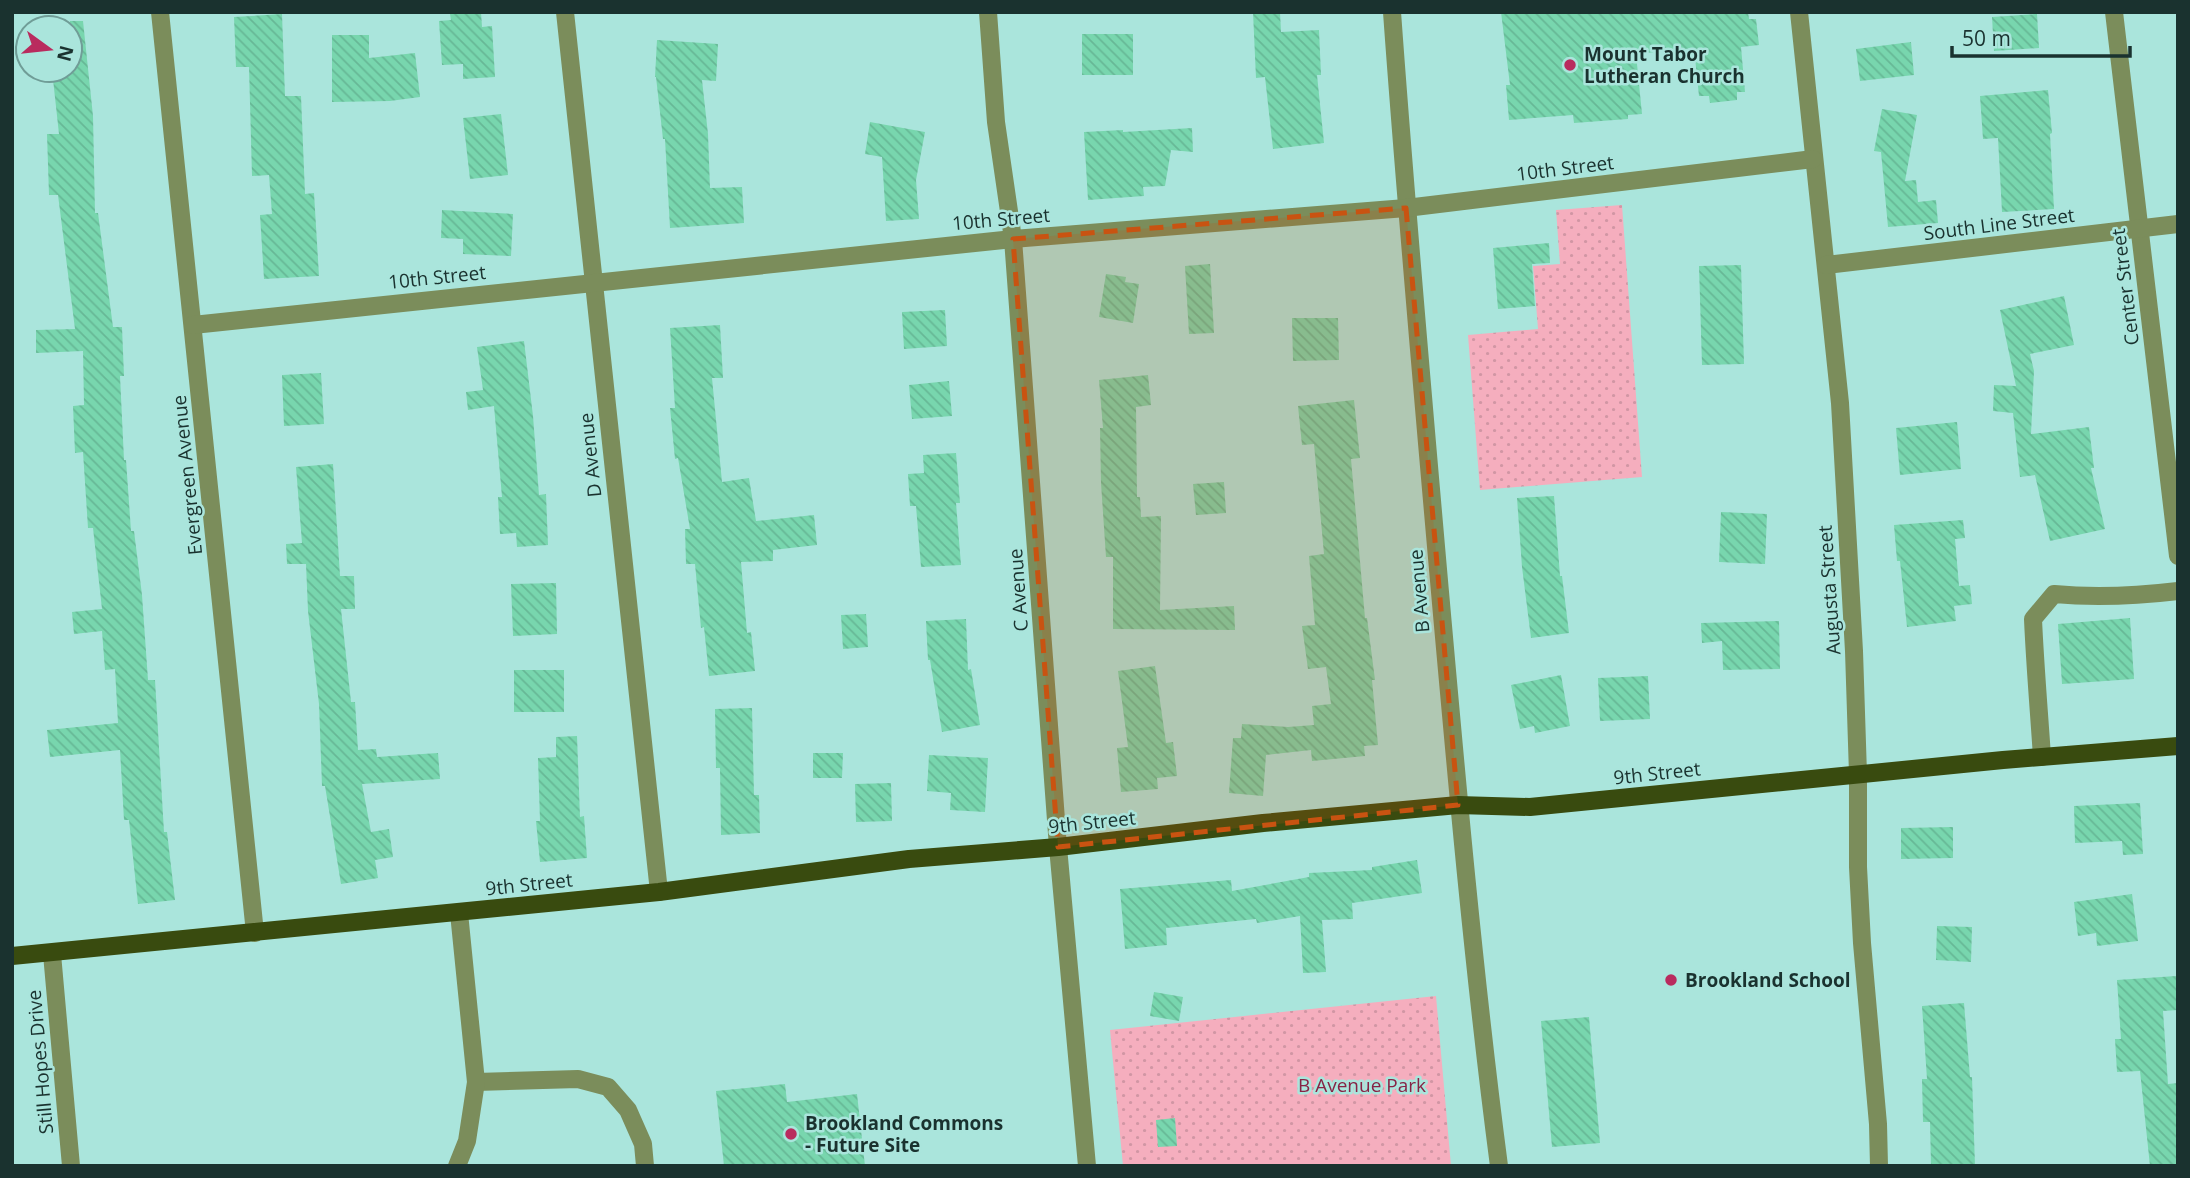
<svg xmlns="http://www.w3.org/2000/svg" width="2190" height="1178" viewBox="0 0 2190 1178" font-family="'Open Sans',sans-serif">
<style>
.park{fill:url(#park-dots)}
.building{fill:url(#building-back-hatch)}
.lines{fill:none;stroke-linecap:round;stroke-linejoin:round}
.minor{stroke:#7b8d5b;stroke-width:18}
.major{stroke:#394b0f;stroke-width:18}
.marked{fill:#c95311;fill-opacity:0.2;stroke:#c95311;stroke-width:5;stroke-dasharray:14 9;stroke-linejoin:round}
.poi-dot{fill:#b92b5e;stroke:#aae5dc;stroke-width:2.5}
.labels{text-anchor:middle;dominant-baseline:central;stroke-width:5;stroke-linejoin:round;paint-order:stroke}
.poi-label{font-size:19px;font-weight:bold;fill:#1a322f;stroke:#aae5dc;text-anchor:start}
.street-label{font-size:19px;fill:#1a322f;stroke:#aae5dc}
.park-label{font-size:19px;fill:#872345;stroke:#aae5dc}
</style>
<defs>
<pattern id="park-dots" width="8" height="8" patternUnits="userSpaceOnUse" patternTransform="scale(1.75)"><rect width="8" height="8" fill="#f5aebe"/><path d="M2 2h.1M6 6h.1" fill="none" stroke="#d196a4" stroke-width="1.8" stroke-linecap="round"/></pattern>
<pattern id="building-back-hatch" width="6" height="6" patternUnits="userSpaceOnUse" patternTransform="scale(1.75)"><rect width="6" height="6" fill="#78d6ae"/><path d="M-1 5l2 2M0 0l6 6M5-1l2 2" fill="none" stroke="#67b896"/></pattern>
</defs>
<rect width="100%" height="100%" fill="#aae5dc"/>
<g class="park">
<polygon points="1622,205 1642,477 1480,490 1468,335 1538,329 1533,266 1560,264 1556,210"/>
<polygon points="1436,996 1451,1166 1123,1166 1110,1030"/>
</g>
<g class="building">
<polygon points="481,12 482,27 492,26 495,77 463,79 463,64 442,65 439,21 451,20 450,14"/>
<polygon points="1253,12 1280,12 1281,32 1319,30 1321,75 1317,75 1324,143 1273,149 1265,77 1256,78"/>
<polygon points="1501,12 1748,12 1749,19 1756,19 1759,45 1741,47 1745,92 1737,92 1737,100 1710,103 1709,96 1699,96 1694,48 1636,54 1642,114 1628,115 1628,119 1574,123 1573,115 1509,120 1506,85 1510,85"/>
<polygon points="282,14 285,96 301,96 305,194 314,193 319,276 264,279 260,215 272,214 269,175 252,176 249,67 236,67 234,17"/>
<polygon points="2037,14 2039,48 1994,51 1992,17"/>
<polygon points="70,21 83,21 93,116 95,213 98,213 113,327 122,327 124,376 120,376 124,460 126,460 131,531 134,531 142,595 148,680 155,680 164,832 167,832 175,900 138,904 129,820 124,820 120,750 50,757 47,730 118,723 115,669 105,670 102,631 74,634 72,612 102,609 93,528 88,528 83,452 75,453 73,406 84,405 83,351 36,353 36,330 75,329 58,195 49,195 47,134 59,134 52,70 70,70"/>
<rect x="1082" y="34" width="51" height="41"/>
<polygon points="332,35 369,35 369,58 415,53 420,97 390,101 332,102"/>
<polygon points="657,40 718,44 716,81 702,80 708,134 710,188 742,187 744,223 670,228 665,139 663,139 656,77 655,77"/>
<polygon points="1911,42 1914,75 1860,81 1856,49"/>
<polygon points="2048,90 2052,133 2050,134 2054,209 2002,212 1998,138 1983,139 1980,96"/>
<polygon points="1882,109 1917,115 1905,181 1916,180 1918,202 1936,200 1938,223 1888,227 1881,152 1874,151"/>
<polygon points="501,114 508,175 470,179 463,118"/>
<polygon points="870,122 925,132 916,180 919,219 886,221 882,157 865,154"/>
<polygon points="1192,128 1193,152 1171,150 1165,186 1143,187 1144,196 1088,200 1084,132 1123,130 1123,132"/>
<polygon points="442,210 513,214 511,256 463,254 463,239 441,238"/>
<polygon points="1549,243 1550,263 1532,264 1535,306 1498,309 1493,248"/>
<polygon points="1210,264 1214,333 1189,334 1185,266"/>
<polygon points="1741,265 1744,364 1702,365 1699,266"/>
<polygon points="1106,274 1126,277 1125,282 1139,284 1133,323 1099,317"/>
<polygon points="2064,296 2074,345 2030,354 2034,371 2031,434 2089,427 2094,468 2091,468 2105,529 2050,541 2035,475 2020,477 2013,413 1993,411 1994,385 2016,386 2000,310"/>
<polygon points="945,310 947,346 904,349 902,312"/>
<polygon points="1292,318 1338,318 1339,360 1293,361"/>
<polygon points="720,325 723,378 712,378 722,482 749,478 756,521 814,515 817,545 773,550 773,561 741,562 747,633 751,632 755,671 709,676 704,627 701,628 695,564 686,564 685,529 690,529 678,458 675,459 670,408 675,408 670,328"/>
<polygon points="524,341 533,416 539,495 546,494 548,545 517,547 516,533 500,534 498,497 502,497 494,406 468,410 466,392 483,390 477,347"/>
<polygon points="321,373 324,424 284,426 282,375"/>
<polygon points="1148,375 1151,405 1136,407 1137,497 1140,497 1141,517 1161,516 1160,610 1234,606 1235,630 1113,629 1113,557 1106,557 1101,483 1100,428 1103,428 1099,380"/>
<polygon points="949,381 952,416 912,419 909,385"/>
<polygon points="1354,400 1360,458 1351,459 1365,618 1367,618 1375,680 1372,680 1378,745 1364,746 1365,756 1312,761 1311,750 1266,755 1263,796 1229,793 1233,738 1241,738 1242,724 1288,727 1314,725 1312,706 1331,704 1326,667 1308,669 1302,626 1315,625 1309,556 1324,554 1314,444 1302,445 1298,406"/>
<polygon points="1957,422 1961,469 1900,475 1896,428"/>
<polygon points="956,453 960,503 956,503 961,565 921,567 916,506 910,506 908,474 924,473 923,455"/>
<polygon points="333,464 340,576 354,576 355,609 341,609 351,702 355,702 358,750 376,749 377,757 438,753 440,779 362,784 371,832 389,829 393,857 375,860 378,878 341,884 325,786 322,786 319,704 308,611 306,564 287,564 286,544 302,543 296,467"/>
<polygon points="1224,482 1226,513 1196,515 1193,484"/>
<polygon points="1554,496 1560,576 1562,576 1569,633 1531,638 1522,567 1517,498"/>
<polygon points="1721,512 1767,514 1765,564 1719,562"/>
<polygon points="1963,520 1965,538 1955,539 1959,586 1970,585 1972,604 1954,606 1956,621 1907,627 1900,561 1897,561 1894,525"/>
<polygon points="556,583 557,634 513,636 511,584"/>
<polygon points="866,614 868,647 843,649 841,615"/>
<polygon points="2130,618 2134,679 2062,684 2058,624"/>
<polygon points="966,619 968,670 971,669 980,725 942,732 930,660 928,660 926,621"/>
<polygon points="1779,621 1780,669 1723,670 1722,641 1702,643 1701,623"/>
<polygon points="1155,666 1166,743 1173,742 1177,776 1157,778 1158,789 1121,792 1117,748 1128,747 1118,671"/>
<rect x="514" y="670" width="50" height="42"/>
<polygon points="1561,675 1570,726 1535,733 1534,726 1520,729 1511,685"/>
<polygon points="1648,676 1650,719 1600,721 1598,678"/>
<polygon points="752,708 754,795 759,795 760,833 721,835 720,768 716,768 715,709"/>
<polygon points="577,736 580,817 584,816 587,858 540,862 536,821 540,821 538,758 556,757 556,737"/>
<polygon points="813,753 843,753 842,778 813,778"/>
<polygon points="929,755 988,758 985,812 950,810 951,793 927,791"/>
<polygon points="891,783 892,821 856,822 855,784"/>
<polygon points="2140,803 2143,854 2123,855 2122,841 2075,843 2074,806"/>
<polygon points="1953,827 1953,858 1901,859 1901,828"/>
<polygon points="1417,860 1422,893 1352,903 1353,919 1322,920 1326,972 1303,973 1300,916 1257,923 1256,919 1166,928 1167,945 1125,949 1120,889 1231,880 1232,891 1309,877 1309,873 1372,870 1372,867"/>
<polygon points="2132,894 2138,941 2097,946 2096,933 2078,936 2074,902"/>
<polygon points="1937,926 1972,927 1971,962 1936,960"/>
<polygon points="2176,976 2178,1010 2163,1011 2168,1084 2178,1083 2178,1166 2150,1166 2140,1071 2117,1072 2115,1039 2121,1039 2117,980"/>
<polygon points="1154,992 1183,997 1179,1021 1150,1016"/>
<polygon points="1964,1003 1970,1077 1972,1077 1975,1166 1931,1166 1930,1122 1923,1122 1922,1079 1927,1079 1922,1006"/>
<polygon points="1589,1017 1600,1143 1552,1147 1541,1021"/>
<polygon points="785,1084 787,1102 857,1094 865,1166 724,1166 716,1091"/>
<polygon points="1175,1118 1177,1146 1158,1147 1156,1120"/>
</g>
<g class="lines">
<g class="minor">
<polyline points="160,12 255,933"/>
<polyline points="565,12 659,892"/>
<polyline points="988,12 996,122 1013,239 1058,847 1087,1166"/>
<path d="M 1392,12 C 1406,206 1423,399 1440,592 C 1457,784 1474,975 1499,1166"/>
<polyline points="1799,12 1840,403 1854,651 1858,774 1858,867 1862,943 1878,1124 1879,1166"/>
<polyline points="2114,12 2178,556"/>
<polyline points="1826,265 2178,224"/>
<polyline points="193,325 1013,239 1406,208 1813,159"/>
<path d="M 2042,757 C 2039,711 2035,665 2033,619 L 2054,594 C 2096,598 2136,596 2178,591"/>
<polyline points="52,954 71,1166"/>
<polyline points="476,1082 578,1079 608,1087 628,1110 643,1144 645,1166"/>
<polyline points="457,1166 467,1141 476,1082 459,913"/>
</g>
<polyline class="major" points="12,956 659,892 909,859 1058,847 1263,823 1458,805 1530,807 2003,760 2178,746"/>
</g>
<path class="marked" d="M 1406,208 L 1458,805 L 1058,847 L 1013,239 Z"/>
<g class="poi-dot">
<circle cx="1570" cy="65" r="7"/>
<circle cx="1671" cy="980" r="7"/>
<circle cx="791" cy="1134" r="7"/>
</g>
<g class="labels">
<g class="poi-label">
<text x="1584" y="54">Mount Tabor<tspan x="1584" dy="22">Lutheran Church</tspan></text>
<text x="1685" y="980">Brookland School</text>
<text x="805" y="1123">Brookland Commons<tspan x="805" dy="22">- Future Site</tspan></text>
</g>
<g class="street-label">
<text transform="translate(1565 168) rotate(-7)">10th Street</text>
<text transform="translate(1001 219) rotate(-5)">10th Street</text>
<text transform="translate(1999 224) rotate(-7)">South Line Street</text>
<text transform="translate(437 277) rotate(-6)">10th Street</text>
<text transform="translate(2125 287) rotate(-97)">Center Street</text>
<text transform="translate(590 455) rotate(-96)">D Avenue</text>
<text transform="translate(187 475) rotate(-96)">Evergreen Avenue</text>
<text transform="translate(1018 590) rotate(-94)">C Avenue</text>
<text transform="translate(1829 590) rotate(-94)">Augusta Street</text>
<text transform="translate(1419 591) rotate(-95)">B Avenue</text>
<text transform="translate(1657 773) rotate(-6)">9th Street</text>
<text transform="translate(1092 822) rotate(-6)">9th Street</text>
<text transform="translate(529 884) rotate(-6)">9th Street</text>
<text transform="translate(40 1062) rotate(-95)">Still Hopes Drive</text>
</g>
<g class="park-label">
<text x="1362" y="1085">B Avenue Park</text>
</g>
</g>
<rect width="2190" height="1178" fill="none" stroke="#1a322f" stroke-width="28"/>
<g transform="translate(49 49) rotate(105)"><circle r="33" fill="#aae5dc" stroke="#709d97" stroke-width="2"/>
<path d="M0-5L12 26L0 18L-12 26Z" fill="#b92b5e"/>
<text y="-10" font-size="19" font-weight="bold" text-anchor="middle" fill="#1a322f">N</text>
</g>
<path d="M1952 46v10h178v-10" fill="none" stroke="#1a322f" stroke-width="3.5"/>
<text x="1962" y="46" font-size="21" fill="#1a322f" stroke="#aae5dc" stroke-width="5" paint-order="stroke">50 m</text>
</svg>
